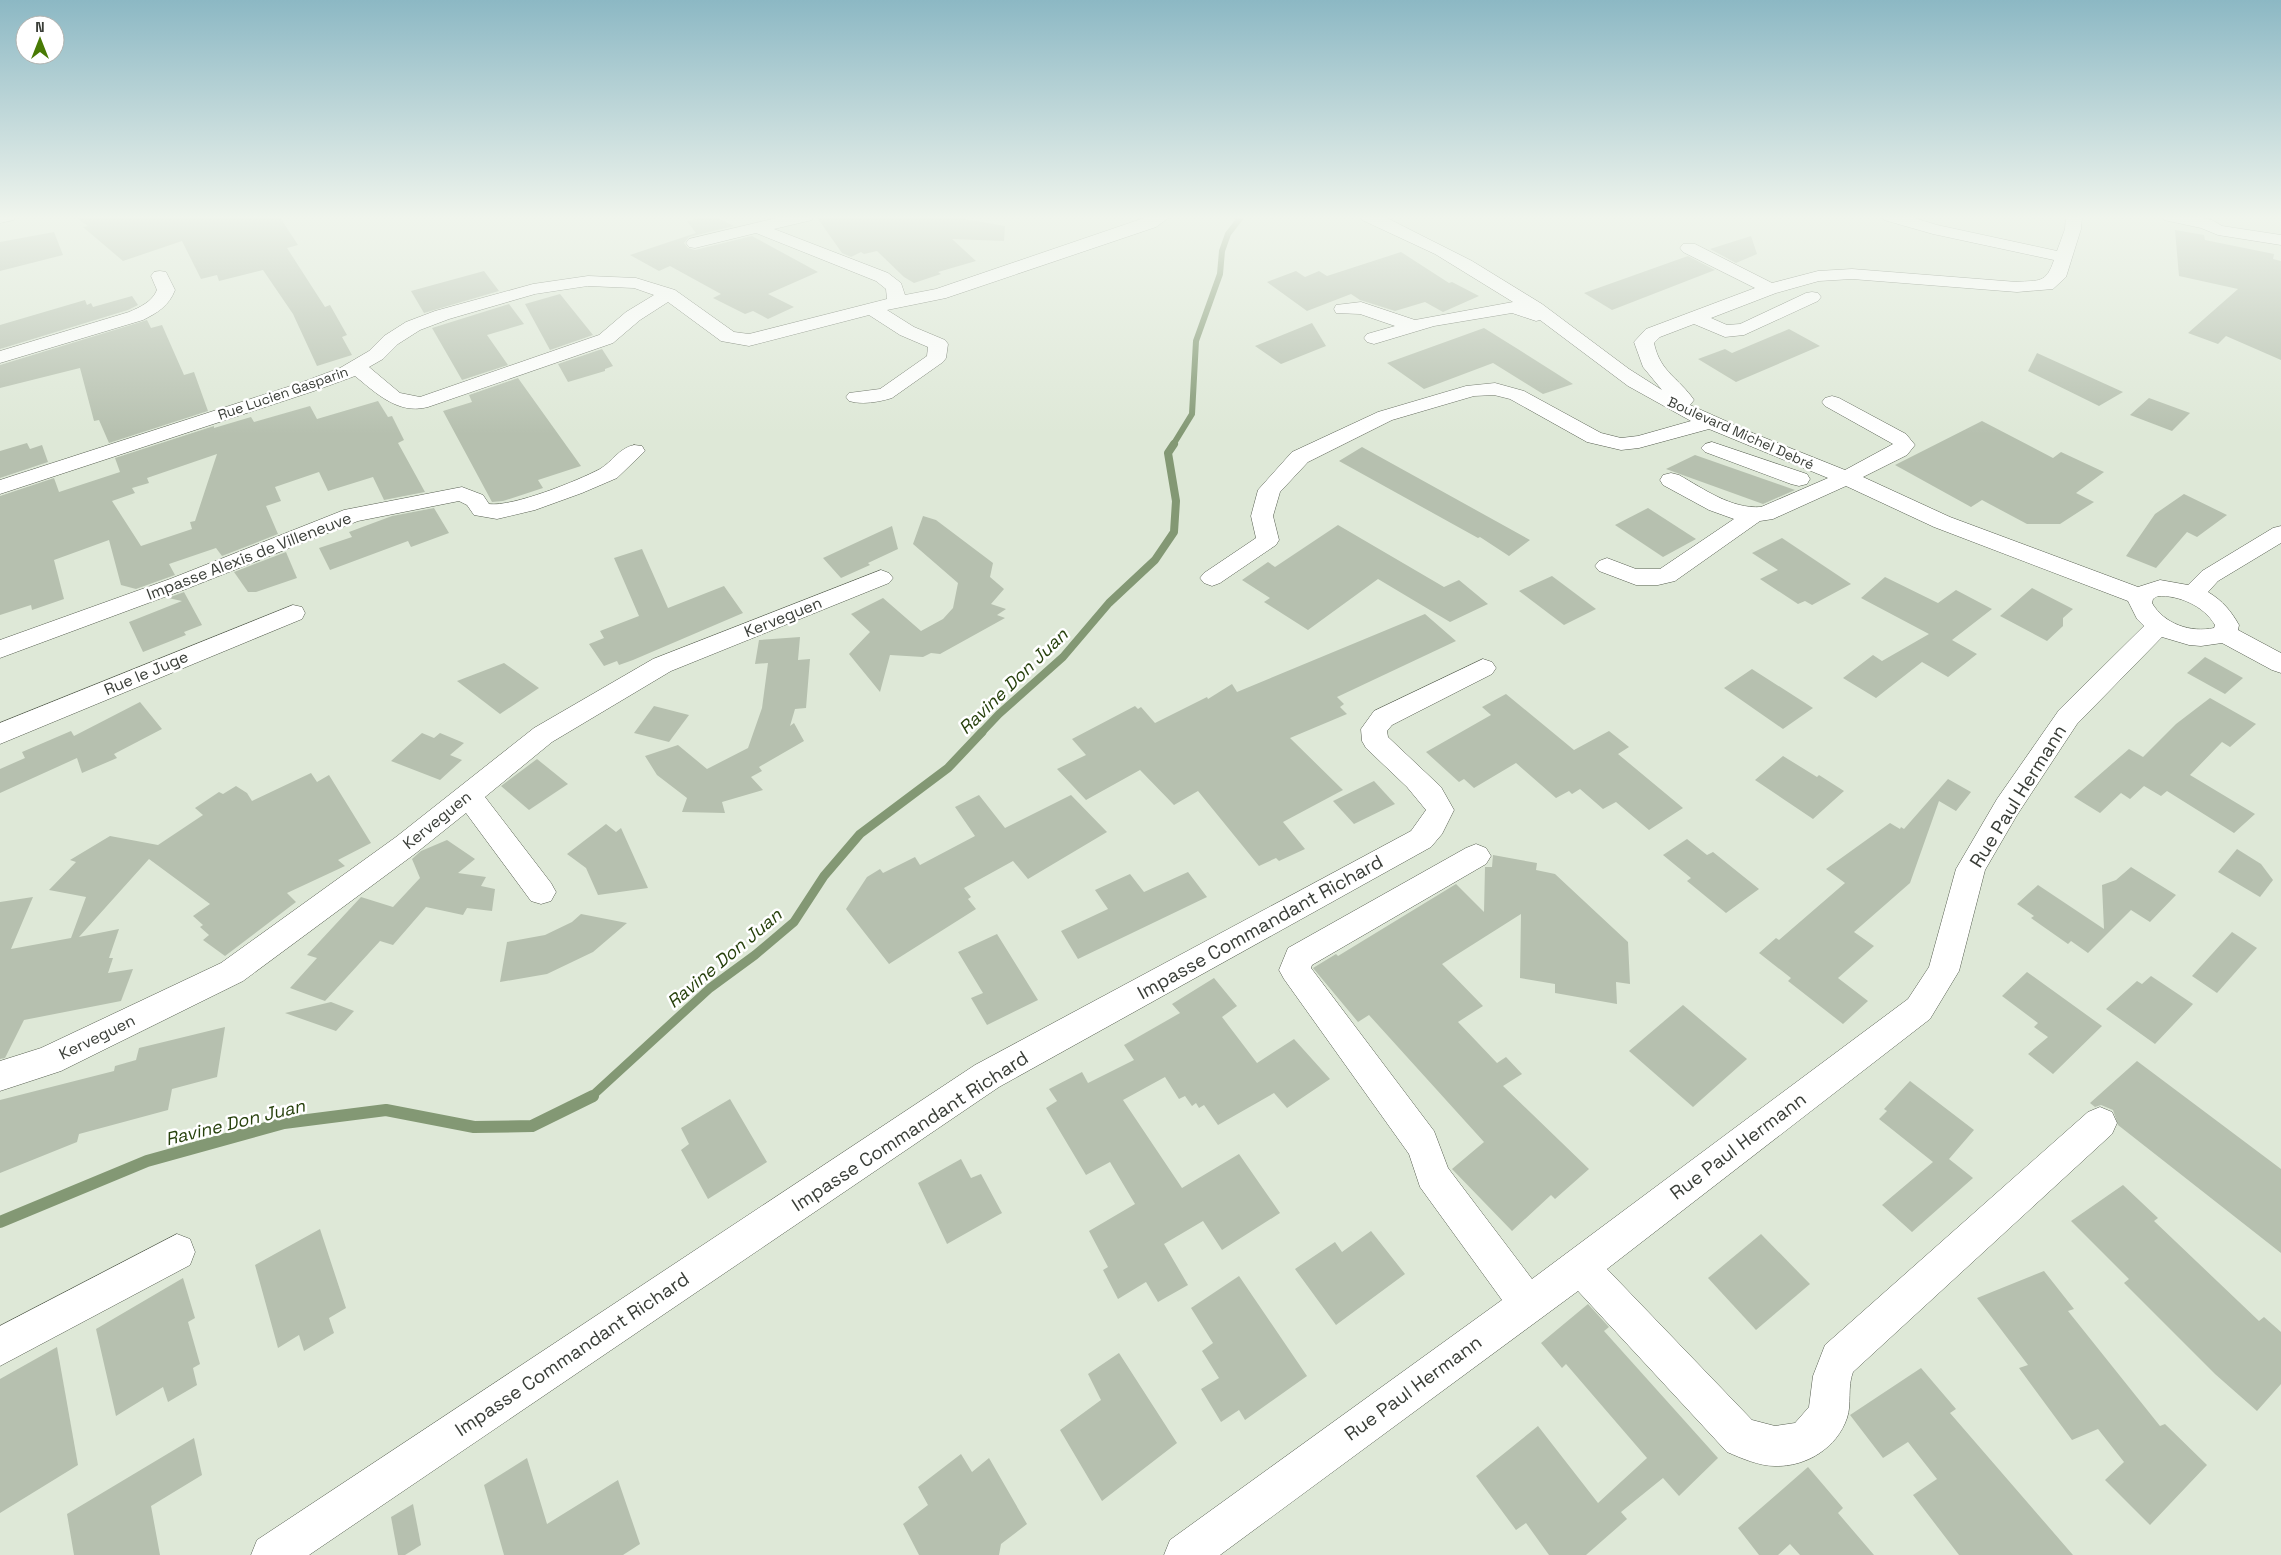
<svg xmlns="http://www.w3.org/2000/svg" width="2281" height="1555" viewBox="0 0 2281 1555" font-family="'Space Grotesk',sans-serif">
<style>
.lines{fill:none;stroke-linecap:round;stroke-linejoin:round}
.stream-far3{stroke:#839874;stroke-width:6}
.stream-far2{stroke:#839874;stroke-width:8}
.stream-far1{stroke:#839874;stroke-width:9}
.stream{stroke:#839874;stroke-width:12}
.building{fill:#b6c0af;fill-rule:evenodd}
.minor-casing{stroke:#565e50;stroke-width:1}
.major-casing{stroke:#565e50;stroke-width:1}
.minor{fill:#fff;fill-rule:evenodd}
.major{fill:#fff;fill-rule:evenodd}
.labels{text-anchor:middle;dominant-baseline:central;stroke-width:5;stroke-linejoin:round;paint-order:stroke}
.far-street-label{font-size:14px;fill:#3a3e38;stroke:#fff}
.street-label{font-size:16px;fill:#3a3e38;stroke:#fff}
.water-label{font-size:18px;font-style:italic;fill:#27410c;stroke:#fff}
.near-street-label{font-size:19px;fill:#3a3e38;stroke:#fff}
</style>
<rect width="100%" height="100%" fill="#dee8d7"/>
<g class="lines">
<polyline class="stream-far3" points="1173,445 1192,414 1196,341 1220,274 1222,251 1228,234 1242,216"/>
<polyline class="stream-far2" points="981,733 999,714 1063,657 1109,603 1155,560 1174,532 1176,501 1168,453 1174,444"/>
<polyline class="stream-far1" points="591,1097 710,988 755,955 794,922 824,876 860,834 948,768 982,732"/>
<polyline class="stream" points="0,1222 147,1161 284,1123 386,1110 474,1127 532,1126 593,1096"/>
</g>
<g class="building">
<polygon points="75,216 279,216 298,245 287,248 325,307 330,305 347,335 342,337 352,355 317,366 293,314 263,270 219,281 217,275 201,279 182,241 123,261 83,227 88,226"/>
<polygon points="709,216 714,216 734,226 689,237 684,243 688,248 695,250 752,236 818,272 768,294 794,307 768,319 753,311 745,314 713,298 721,294 670,266 659,271 630,255 696,233 687,221"/>
<polygon points="816,216 948,216 1005,226 1004,241 952,239 976,261 938,272 941,274 914,283 904,277 877,251 864,254 861,252 851,257 842,253"/>
<polygon points="2175,230 2204,235 2205,240 2274,254 2273,259 2281,261 2281,360 2226,336 2218,344 2188,333 2238,289 2179,276"/>
<polygon points="54,232 63,255 0,271 0,242"/>
<polygon points="1751,236 1757,254 1736,263 1710,249"/>
<polygon points="1401,252 1449,283 1452,282 1479,296 1443,312 1425,302 1395,311 1360,300 1351,294 1307,311 1267,282 1296,271 1305,277 1319,271 1327,276"/>
<polygon points="1688,256 1715,270 1612,310 1584,293"/>
<polygon points="484,271 499,291 424,313 411,291"/>
<polygon points="560,294 593,335 550,350 525,304"/>
<polygon points="132,296 138,305 128,310 0,349 0,325 85,300 87,305 91,303 93,307"/>
<polygon points="509,304 524,324 487,335 508,365 462,380 432,328"/>
<polygon points="147,320 151,328 162,325 184,375 194,372 208,411 109,443 99,420 94,421 80,368 0,388 0,365"/>
<polygon points="1312,323 1326,346 1281,364 1255,346"/>
<polygon points="1484,328 1521,351 1573,384 1543,394 1493,363 1424,389 1387,363"/>
<polygon points="1789,329 1820,346 1736,382 1698,359 1725,349 1732,353"/>
<polygon points="602,349 613,366 605,369 605,371 568,382 558,364"/>
<polygon points="2037,353 2123,392 2099,406 2028,371"/>
<polygon points="518,378 581,466 538,480 543,488 503,501 492,502 443,411 472,402 469,395"/>
<polygon points="2149,398 2190,413 2172,431 2130,415"/>
<path d="M 378,401 L 388,417 L 392,416 L 404,440 L 398,443 L 425,492 L 384,500 L 373,477 L 328,491 L 319,472 L 275,487 L 281,501 L 266,506 L 278,534 L 222,556 L 216,548 L 169,564 L 175,575 L 136,589 L 121,585 L 109,540 L 54,560 L 64,599 L 32,610 L 31,605 L 0,615 L 0,496 L 54,478 L 59,492 L 120,472 L 115,458 L 214,426 L 214,428 L 251,417 L 254,422 L 310,406 L 317,419 ZM 217,454 L 195,521 L 190,522 L 192,529 L 141,546 L 112,501 L 135,493 L 132,488 L 149,483 L 147,478 Z"/>
<polygon points="1982,421 2053,458 2061,452 2104,472 2076,493 2094,502 2060,524 2027,524 1982,500 1971,507 1895,465"/>
<polygon points="27,443 30,449 42,445 48,462 0,478 0,451"/>
<polygon points="1362,447 1447,494 1530,540 1509,556 1480,537 1478,538 1339,461"/>
<polygon points="1695,455 1795,490 1763,504 1666,469"/>
<polygon points="2184,494 2227,515 2197,537 2187,532 2156,568 2126,556 2155,514"/>
<polygon points="434,508 449,533 411,547 408,541 330,570 319,548 352,537 349,532 392,516"/>
<polygon points="1648,508 1696,539 1663,557 1615,525"/>
<polygon points="923,516 936,520 993,563 990,577 1004,589 991,604 1006,609 997,615 1005,618 940,654 931,653 923,657 890,655 880,692 849,654 870,632 851,614 883,598 921,631 943,619 953,608 958,583 913,544"/>
<polygon points="1338,525 1444,587 1459,580 1488,604 1450,622 1378,579 1308,630 1264,602 1270,598 1242,580 1268,562 1275,567"/>
<polygon points="892,526 898,549 868,563 870,565 841,578 823,558"/>
<polygon points="1782,538 1851,584 1812,605 1805,601 1798,604 1760,579 1778,570 1752,553"/>
<polygon points="642,549 668,608 724,586 743,613 633,660 619,665 617,661 604,666 589,644 604,638 600,631 639,616 614,558"/>
<polygon points="286,552 297,578 256,592 248,592 234,572"/>
<polygon points="1552,576 1596,609 1564,625 1519,591"/>
<polygon points="1885,577 1938,603 1956,590 1992,609 1952,640 1977,654 1948,677 1922,662 1876,698 1843,678 1873,655 1882,661 1929,634 1861,598"/>
<polygon points="2032,588 2073,609 2063,618 2063,626 2047,641 2000,616"/>
<polygon points="184,592 202,625 184,632 186,635 143,652 129,622 182,601 168,598"/>
<polygon points="1425,614 1456,641 1337,697 1344,704 1340,707 1347,714 1290,738 1343,790 1283,822 1305,849 1279,861 1276,858 1259,866 1198,791 1174,805 1140,770 1086,800 1057,769 1086,755 1072,739 1135,706 1138,709 1141,707 1155,723 1207,697 1208,699 1232,684 1237,692"/>
<polygon points="800,637 798,660 810,659 806,708 795,709 790,726 794,723 804,741 759,767 762,771 751,777 763,790 722,802 725,813 682,812 687,798 657,775 645,756 678,745 707,769 748,748 762,708 768,663 755,664 759,640"/>
<polygon points="2205,657 2243,678 2225,694 2187,673"/>
<polygon points="504,663 539,688 500,714 457,681"/>
<polygon points="1752,669 1813,708 1783,729 1724,688"/>
<polygon points="1506,694 1574,750 1609,731 1629,747 1618,754 1683,808 1649,830 1616,802 1603,809 1580,789 1572,794 1569,791 1556,798 1516,763 1474,788 1464,779 1459,782 1426,752 1491,715 1482,707"/>
<polygon points="2210,698 2256,724 2230,747 2222,742 2190,775 2255,814 2234,833 2167,791 2161,796 2144,786 2130,799 2121,793 2100,813 2074,797 2129,749 2143,757 2176,724"/>
<polygon points="140,702 162,729 114,754 117,758 82,773 77,758 0,793 0,769 25,758 22,752 71,731 74,736"/>
<polygon points="654,706 689,715 669,742 634,733"/>
<polygon points="422,733 434,738 440,733 464,743 450,755 462,760 440,780 391,761"/>
<polygon points="1783,756 1817,777 1819,775 1844,791 1813,819 1755,780"/>
<polygon points="537,759 568,784 529,810 501,786"/>
<polygon points="311,773 317,782 329,775 371,843 338,860 345,866 287,893 296,902 225,956 203,940 209,935 200,927 203,925 193,916 210,904 149,859 79,937 119,929 109,958 113,958 108,973 133,969 121,1001 24,1020 5,1058 0,1059 0,902 33,897 11,949 71,938 86,897 49,890 76,862 70,860 110,836 158,845 203,815 195,808 219,792 223,794 236,786 247,793 252,801"/>
<polygon points="1948,779 1971,792 1956,811 1939,801 1910,883 1854,932 1874,946 1838,978 1868,1001 1843,1024 1788,981 1791,978 1759,953 1776,938 1779,940 1845,883 1826,869 1890,823 1900,829 1901,827 1904,829"/>
<polygon points="1374,781 1395,804 1354,824 1333,801"/>
<polygon points="979,795 1005,828 1071,795 1107,832 1028,879 1013,861 964,888 971,897 968,899 976,909 889,964 846,909 867,877 880,869 883,873 915,857 920,865 975,836 955,807"/>
<polygon points="606,824 616,832 621,828 648,888 598,895 586,868 567,854"/>
<polygon points="1687,839 1707,855 1713,852 1759,889 1726,913 1687,881 1691,878 1663,855"/>
<polygon points="447,840 475,859 458,873 486,877 481,886 495,889 492,911 467,908 463,915 426,907 393,945 380,941 325,1001 290,988 317,958 307,955 361,897 393,907 420,878 412,859 421,851"/>
<polygon points="2237,849 2261,864 2273,880 2260,897 2218,872"/>
<polygon points="1493,855 1537,863 1536,870 1555,874 1628,942 1630,984 1616,982 1617,1004 1555,993 1555,984 1520,978 1521,914 1442,964 1483,1006 1458,1022 1497,1063 1506,1057 1522,1074 1503,1086 1589,1169 1555,1199 1551,1195 1512,1231 1452,1169 1484,1142 1369,1015 1358,1022 1313,968 1336,954 1338,956 1456,884 1484,912 1485,867 1492,867"/>
<polygon points="2131,867 2176,895 2150,922 2131,910 2088,953 2071,941 2068,944 2031,918 2034,916 2017,904 2038,885 2104,929 2102,885 2116,880"/>
<polygon points="1188,872 1207,897 1078,959 1061,931 1108,909 1095,890 1130,874 1144,892"/>
<polygon points="581,914 627,923 593,952 547,974 500,982 507,942 545,935 572,922"/>
<polygon points="2232,932 2257,948 2217,993 2192,976"/>
<polygon points="997,934 1038,1000 987,1025 971,998 983,993 958,952"/>
<polygon points="2027,972 2102,1026 2053,1074 2028,1054 2048,1037 2034,1027 2038,1023 2002,996"/>
<polygon points="2151,976 2193,1004 2155,1044 2106,1009 2137,981 2142,984"/>
<polygon points="1214,978 1237,1006 1222,1017 1257,1063 1294,1039 1330,1079 1287,1108 1274,1093 1218,1125 1204,1105 1199,1108 1196,1103 1192,1106 1185,1096 1179,1099 1165,1077 1123,1100 1182,1188 1239,1154 1280,1213 1222,1250 1203,1221 1164,1244 1188,1285 1158,1302 1146,1282 1118,1299 1103,1270 1108,1267 1089,1231 1135,1204 1110,1162 1086,1175 1046,1108 1057,1101 1049,1089 1082,1072 1088,1083 1134,1060 1124,1045 1180,1013 1172,1004"/>
<polygon points="331,1002 354,1011 336,1031 285,1013"/>
<polygon points="1683,1005 1747,1059 1693,1107 1629,1051"/>
<polygon points="225,1027 217,1077 172,1089 168,1110 79,1134 77,1142 0,1173 0,1100 114,1071 115,1066 136,1060 139,1048"/>
<polygon points="2137,1061 2281,1169 2281,1253 2118,1125 2113,1110 2101,1105 2095,1107 2090,1103"/>
<polygon points="1910,1081 1974,1130 1949,1159 1973,1178 1912,1232 1882,1205 1933,1162 1879,1119 1887,1111 1884,1109"/>
<polygon points="730,1099 767,1162 708,1199 681,1150 689,1144 681,1128"/>
<polygon points="961,1159 971,1178 981,1174 1002,1213 947,1244 918,1183"/>
<polygon points="2123,1185 2158,1218 2154,1221 2259,1321 2264,1317 2281,1332 2281,1384 2257,1411 2215,1374 2124,1283 2129,1279 2071,1221"/>
<polygon points="320,1229 346,1308 329,1318 334,1333 304,1351 299,1335 278,1348 255,1265"/>
<polygon points="1371,1231 1405,1274 1336,1325 1295,1269 1335,1242 1342,1252"/>
<polygon points="1761,1234 1810,1284 1756,1330 1708,1278"/>
<polygon points="2044,1271 2074,1309 2068,1311 2160,1426 2165,1424 2207,1465 2150,1525 2105,1480 2124,1462 2098,1429 2072,1440 2019,1368 2028,1365 1977,1298"/>
<polygon points="1239,1276 1307,1376 1245,1420 1239,1410 1221,1422 1201,1389 1219,1378 1202,1351 1213,1343 1191,1308"/>
<polygon points="183,1278 195,1318 188,1322 200,1364 193,1368 197,1385 168,1402 163,1387 116,1416 96,1329"/>
<polygon points="1588,1304 1609,1327 1604,1331 1718,1458 1679,1496 1663,1478 1621,1512 1627,1519 1586,1555 1549,1555 1526,1523 1516,1530 1476,1476 1538,1426 1598,1503 1647,1458 1566,1364 1562,1368 1541,1343"/>
<polygon points="57,1347 78,1465 0,1513 0,1379"/>
<polygon points="1119,1353 1177,1443 1102,1501 1060,1430 1101,1400 1088,1374"/>
<polygon points="1921,1368 1956,1409 1950,1413 2073,1555 1959,1555 1913,1495 1937,1479 1908,1442 1883,1458 1850,1415"/>
<polygon points="194,1438 202,1475 151,1506 160,1555 74,1555 67,1514"/>
<polygon points="961,1454 972,1472 989,1458 1027,1524 1001,1544 999,1555 919,1555 903,1524 928,1505 918,1487"/>
<polygon points="527,1458 547,1524 618,1480 640,1544 623,1555 504,1555 484,1485"/>
<polygon points="1808,1467 1843,1508 1838,1513 1874,1555 1800,1555 1790,1544 1778,1555 1759,1555 1738,1528"/>
<polygon points="413,1504 421,1545 405,1555 398,1555 391,1517"/>
</g>
<g class="lines">
<g class="minor-casing">
<g id="minor">
<path d="M 785,216 L 814,216 L 812,220 L 774,229 L 888,273 L 901,283 L 905,295 L 936,289 L 1150,216 L 1171,216 L 1156,227 L 946,298 L 887,310 L 914,327 L 945,340 L 948,344 L 946,358 L 943,362 L 892,398 C 879,402 862,405 849,401 L 846,397 L 849,393 L 880,389 L 927,356 L 928,347 L 900,335 L 869,315 L 749,346 L 721,341 L 668,302 L 640,320 L 613,343 L 428,407 C 398,415 376,393 355,376 L 314,391 L 0,494 L 0,480 L 300,383 L 340,368 L 369,351 L 384,336 L 406,322 L 435,311 L 533,284 L 588,276 L 636,278 L 675,290 L 734,332 L 749,334 L 887,299 L 886,289 L 876,281 L 756,233 L 695,248 L 689,247 L 686,243 L 689,239 ZM 588,286 L 634,288 L 654,295 L 626,312 L 599,335 L 420,397 L 400,393 L 369,367 L 383,359 L 398,344 L 420,330 L 449,319 L 535,294 Z"/>
<path d="M 1360,216 L 1383,216 L 1472,261 L 1542,304 L 1629,369 L 1662,390 L 1643,367 L 1634,342 L 1646,329 L 1755,288 L 1683,252 L 1680,248 L 1683,244 L 1695,244 L 1772,283 L 1818,271 L 1852,269 L 2017,282 C 2039,280 2046,284 2054,260 L 1933,234 L 1884,220 L 1882,216 L 1908,216 L 1937,225 L 2057,251 L 2065,229 L 2066,216 L 2082,216 L 2081,229 L 2066,277 L 2053,289 L 2017,292 L 1852,279 L 1819,281 L 1776,293 L 1711,318 L 1727,325 L 1740,324 L 1806,293 L 1812,292 L 1818,293 L 1821,297 L 1818,301 L 1744,335 L 1725,337 L 1694,324 L 1660,337 L 1654,343 C 1660,372 1679,378 1694,400 L 1690,405 L 1755,434 L 1845,470 L 1893,444 L 1825,406 L 1822,402 L 1825,398 L 1832,396 L 1839,398 L 1906,434 L 1915,445 L 1907,455 L 1863,477 L 1950,517 L 2138,587 L 2160,580 L 2188,585 L 2202,571 L 2273,528 L 2281,526 L 2281,543 L 2218,581 L 2208,592 C 2223,601 2231,611 2239,625 L 2238,630 L 2281,653 L 2281,673 L 2272,670 L 2222,643 L 2201,646 L 2189,645 L 2162,637 L 2077,724 L 2017,815 L 1985,870 L 1959,971 L 1930,1019 L 1607,1269 L 1752,1420 L 1775,1426 L 1795,1423 L 1809,1407 L 1813,1376 L 1825,1345 L 2088,1112 L 2100,1107 L 2112,1112 L 2117,1123 L 2112,1134 L 1853,1372 C 1847,1387 1852,1404 1847,1418 C 1837,1448 1806,1467 1775,1466 C 1759,1466 1741,1458 1727,1452 L 1578,1291 L 1220,1555 L 1164,1555 L 1170,1540 L 1502,1300 L 1420,1187 L 1409,1154 L 1284,979 L 1279,970 L 1288,948 L 1466,848 L 1476,844 L 1486,848 L 1491,856 L 1486,864 L 1312,965 L 1311,968 L 1434,1131 L 1448,1168 L 1532,1279 L 1908,999 L 1929,967 L 1956,869 L 1997,799 L 2059,710 L 2144,626 L 2137,619 L 2128,601 L 1934,527 L 1846,486 L 1773,519 L 1760,521 L 1675,581 L 1658,585 L 1636,585 L 1599,571 L 1595,566 L 1599,561 L 1607,558 L 1636,569 L 1660,569 L 1734,519 L 1709,510 L 1663,485 L 1660,480 L 1663,475 L 1671,473 L 1679,475 C 1704,489 1731,509 1761,507 L 1828,478 L 1709,429 L 1639,448 L 1621,450 L 1587,442 L 1510,399 L 1494,395 L 1474,396 L 1392,420 L 1308,462 L 1280,492 L 1273,516 L 1279,540 L 1276,545 L 1220,583 L 1212,586 L 1204,583 L 1200,578 L 1204,573 L 1256,538 L 1251,516 L 1258,490 L 1292,452 L 1378,412 L 1466,386 L 1495,383 L 1524,391 L 1601,433 L 1621,438 L 1638,436 L 1691,421 L 1628,386 L 1540,320 L 1536,321 L 1512,313 L 1434,326 L 1374,344 L 1367,342 L 1364,338 L 1367,334 L 1395,326 L 1360,314 L 1336,313 L 1334,309 L 1336,305 L 1361,302 L 1415,320 L 1513,302 L 1435,254 L 1362,220 ZM 2158,596 C 2179,595 2204,606 2215,625 L 2214,628 C 2191,633 2164,624 2152,603 L 2153,599 Z"/>
<polygon points="2162,216 2193,216 2212,220 2222,226 2281,235 2281,245 2218,235 2201,228 2164,220"/>
<path d="M 160,271 L 166,272 L 175,290 C 169,306 157,313 143,320 L 0,363 L 0,351 L 129,312 C 140,307 152,302 157,290 L 151,276 L 154,272 Z"/>
<polygon points="1712,442 1807,474 1810,479 1807,484 1799,486 1791,484 1705,452 1701,448 1705,444"/>
<path d="M 634,445 L 642,446 L 645,451 L 617,478 L 582,493 L 535,510 L 497,519 L 474,515 L 467,505 L 459,501 L 358,521 L 186,589 L 0,658 L 0,640 L 170,579 L 344,510 L 462,487 L 483,495 L 489,504 C 513,507 577,481 600,469 C 612,462 619,448 634,445 Z"/>
<polygon points="881,570 889,573 893,578 889,583 671,671 552,742 485,797 551,883 556,892 551,901 541,904 531,901 466,813 416,853 243,981 61,1071 0,1091 0,1061 41,1048 221,963 396,837 534,728 653,659"/>
<polygon points="293,605 302,607 305,613 302,619 0,744 0,723"/>
<polygon points="1483,659 1492,662 1496,668 1492,674 1392,725 1387,731 1388,737 1441,787 1454,810 1442,834 1431,847 999,1087 309,1555 251,1555 257,1540 975,1065 1411,831 1426,810 1407,787 1366,748 1362,741 1361,729 1374,711"/>
<polygon points="177,1234 190,1239 195,1252 190,1265 0,1366 0,1326"/>
</g>
</g>
<g class="major-casing">
<polygon id="major" points="0,216 16,216 14,220 0,223"/>
</g>
<use href="#minor" class="minor"/>
<use href="#major" class="major"/>
</g>
<linearGradient id="sky" x2="0" y2="1"><stop stop-color="#8cb8c4"/><stop offset="0.5" stop-color="#f0f5ed"/><stop offset="1" stop-color="#f0f5ed" stop-opacity="0"/></linearGradient>
<rect width="2281" height="434" fill="url(#sky)"/>
<g class="labels">
<g class="far-street-label">
<text transform="translate(283 393) rotate(-19)">Rue Lucien Gasparin</text>
<text transform="translate(1741 433) rotate(24)">Boulevard Michel Debré</text>
</g>
<g class="street-label">
<text transform="translate(249 556) rotate(-21)">Impasse Alexis de Villeneuve</text>
<text transform="translate(783 617) rotate(-22)">Kerveguen</text>
<text transform="translate(146 673) rotate(-23)">Rue le Juge</text>
<text transform="translate(437 820) rotate(-39)">Kerveguen</text>
<text transform="translate(97 1037) rotate(-26)">Kerveguen</text>
</g>
<g class="water-label">
<text transform="translate(1013 681) rotate(-44)">Ravine Don Juan</text>
<text transform="translate(724 958) rotate(-40)">Ravine Don Juan</text>
<text transform="translate(235 1122) rotate(-14)">Ravine Don Juan</text>
</g>
<g class="near-street-label">
<text transform="translate(2018 796) rotate(-58)">Rue Paul Hermann</text>
<text transform="translate(1260 927) rotate(-29)">Impasse Commandant Richard</text>
<text transform="translate(910 1131) rotate(-33)">Impasse Commandant Richard</text>
<text transform="translate(1738 1146) rotate(-37)">Rue Paul Hermann</text>
<text transform="translate(572 1354) rotate(-34)">Impasse Commandant Richard</text>
<text transform="translate(1413 1388) rotate(-36)">Rue Paul Hermann</text>
</g>
</g>
<g transform="translate(40 40)"><circle r="24" fill="#ffffff" stroke="#b0b2af"/>
<path d="M0-4L9 19L0 12L-9 19Z" fill="#487a04"/>
<text y="-8" font-size="14" font-weight="bold" text-anchor="middle" fill="#3a3e38">N</text>
</g>
</svg>
